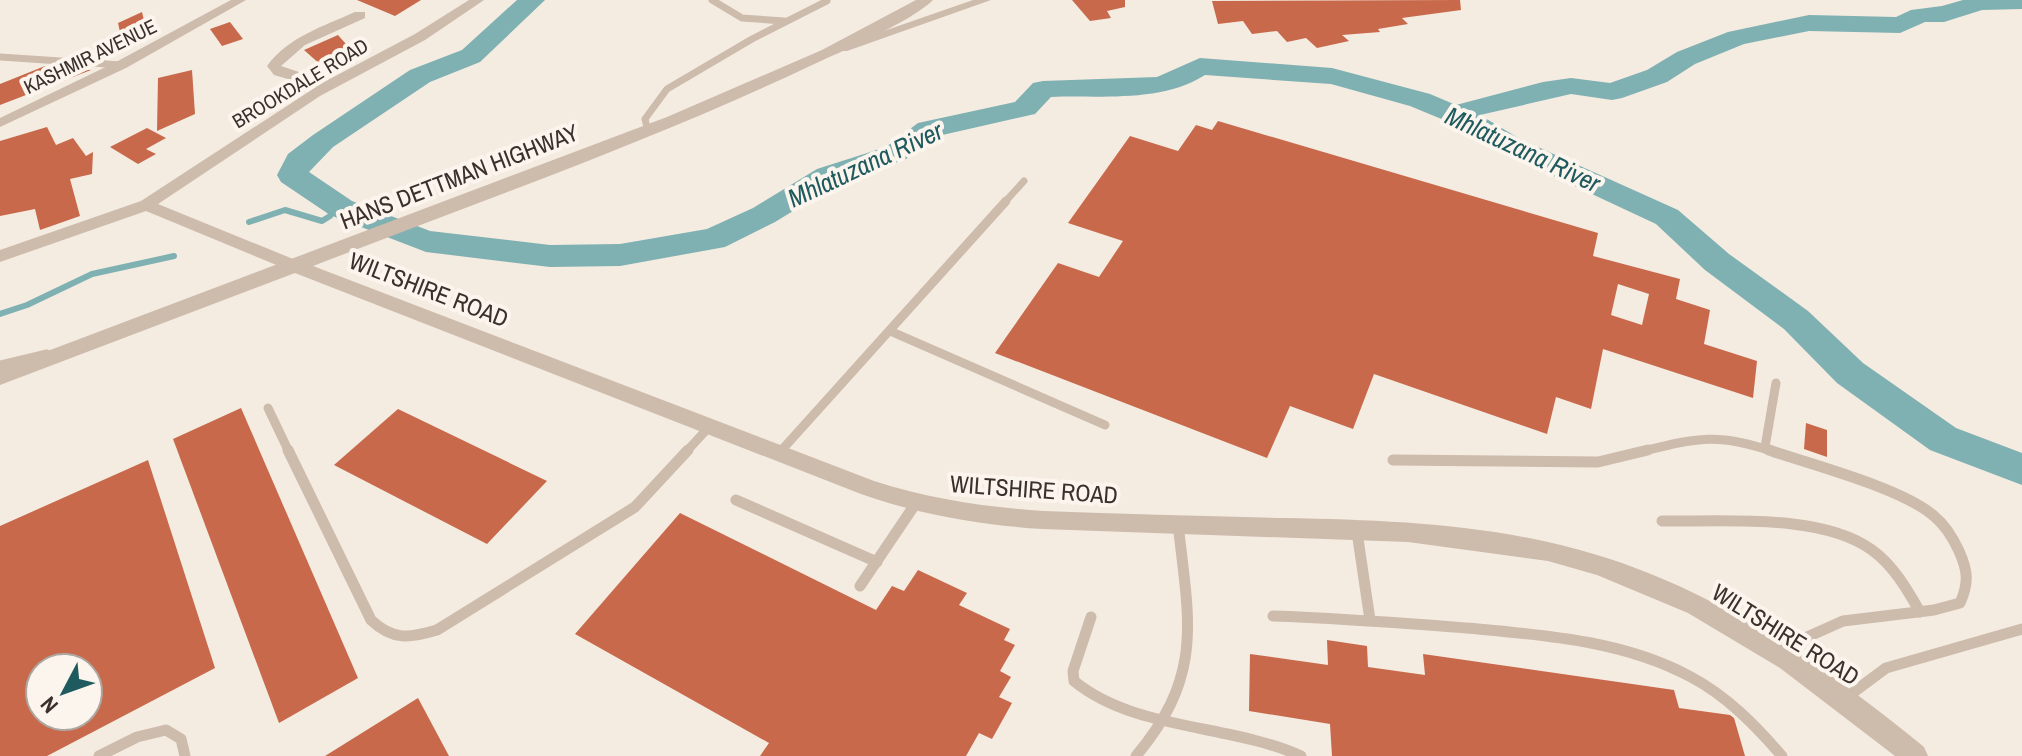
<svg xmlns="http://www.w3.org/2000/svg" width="2022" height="756" viewBox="0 0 2022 756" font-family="'Archivo Narrow',sans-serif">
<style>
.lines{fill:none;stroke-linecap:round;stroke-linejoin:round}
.stream{stroke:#7fb0b2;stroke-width:6}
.river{fill:#7fb0b2;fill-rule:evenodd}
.building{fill:#c8694b;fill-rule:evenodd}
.service-far2{stroke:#cdbbac;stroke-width:7}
.service-far1{stroke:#cdbbac;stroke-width:9}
.service{stroke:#cdbbac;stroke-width:11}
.minor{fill:#cdbbac;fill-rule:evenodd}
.tertiary{fill:#cdbbac;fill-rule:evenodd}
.labels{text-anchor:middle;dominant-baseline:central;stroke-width:8;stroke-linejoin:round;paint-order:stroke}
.far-street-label{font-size:20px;fill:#3b302b;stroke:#fbf5ee}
.street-label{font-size:24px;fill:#3b302b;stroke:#fbf5ee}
.water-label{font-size:26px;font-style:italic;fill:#1f5a5e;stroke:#fbf5ee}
</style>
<rect width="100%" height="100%" fill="#f4ebe1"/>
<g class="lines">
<g class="stream">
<polyline points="249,222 285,210 322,221 330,216 335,204"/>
<polyline points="0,314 27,305 92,274 174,256"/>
</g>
<path class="river" d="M 517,0 L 545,0 L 480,62 L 430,82 L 333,147 L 309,172 L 352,201 L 430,231 L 550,245 L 620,244 L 707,229 L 753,208 L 817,169 L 886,147 L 918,123 L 1015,102 L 1033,83 L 1043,81 L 1157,77 L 1200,58 L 1332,68 L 1430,94 L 1456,105 L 1543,82 L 1571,78 L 1610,83 L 1647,70 L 1677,52 L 1728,32 L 1809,15 L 1896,17 L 1911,10 L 1942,6 L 1963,0 L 2022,0 L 2022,9 L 1982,10 L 1944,22 L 1925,22 L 1900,33 L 1809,31 L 1744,44 L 1695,64 L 1667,82 L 1622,98 L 1612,100 L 1571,94 L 1480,115 L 1520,139 L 1678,210 L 1729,254 L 1808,311 L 1863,363 L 1956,428 L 2022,453 L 2022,485 L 1930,450 L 1837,383 L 1784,329 L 1705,270 L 1656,224 L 1500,151 L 1456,125 L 1410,106 L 1331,84 L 1205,75 C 1161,103 1101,95 1051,97 L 1035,114 L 938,136 L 906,159 L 839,183 L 775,222 L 725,247 L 620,266 L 550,267 L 426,252 L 330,215 L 281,182 L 277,175 L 288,154 L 313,135 L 410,70 L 462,50 Z"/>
</g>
<g class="building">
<polygon points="357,0 421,0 395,16"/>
<polygon points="1072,0 1125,0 1125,7 1107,11 1111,18 1090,21"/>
<polygon points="1460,0 1461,10 1402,18 1408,24 1378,29 1380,32 1342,35 1349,41 1317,48 1306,38 1287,42 1277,31 1252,34 1243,21 1218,24 1212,1"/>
<polygon points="142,12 146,29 122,41 118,23"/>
<polygon points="230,22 243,39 222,46 210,29"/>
<polygon points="338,35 353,52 322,66 304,50"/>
<polygon points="45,66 91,70 0,105 0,84"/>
<polygon points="192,70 195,114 157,131 158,78"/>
<path d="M 1218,121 L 1598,233 L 1593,256 L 1680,279 L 1676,299 L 1710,310 L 1704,344 L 1757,361 L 1753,398 L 1603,349 L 1591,409 L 1556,397 L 1547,434 L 1374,374 L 1353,429 L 1290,406 L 1267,458 L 995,353 L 1058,263 L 1099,277 L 1123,241 L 1068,223 L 1130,136 L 1178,151 L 1196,125 L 1212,130 ZM 1618,284 L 1649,294 L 1642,325 L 1611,315 Z"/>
<polygon points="47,127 56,145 73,138 86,156 93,152 92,174 70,179 80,216 40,230 35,209 0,216 0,141"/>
<polygon points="147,128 166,138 146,149 156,154 138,164 110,147"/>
<polygon points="241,408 358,678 279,723 173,439"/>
<polygon points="398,409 547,481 487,544 334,465"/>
<polygon points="1806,423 1827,430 1827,457 1804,449"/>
<path d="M 148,460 L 215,668 L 47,756 L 0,756 L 0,526 ZM 40,668 L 88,668 L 88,716 L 40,716 Z"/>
<polygon points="680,513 876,610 892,586 904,591 918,570 967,593 959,605 1010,629 1004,640 1015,645 1000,671 1011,677 999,697 1012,703 992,739 979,733 966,756 760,756 769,743 575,634"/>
<polygon points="1327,640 1367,646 1368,667 1425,675 1423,654 1674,690 1679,708 1730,715 1734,718 1745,756 1332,756 1330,724 1249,711 1250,654 1328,665"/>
<polygon points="418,698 449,756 325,756"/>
</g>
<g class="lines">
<g class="service-far2">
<polyline points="712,0 742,18 784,21"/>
<polyline points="0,57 121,65"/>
<polyline points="648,131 645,119 667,89 752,39 827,1"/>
<polyline points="1004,203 1024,181"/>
</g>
<g class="service-far1">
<polyline points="890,331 1105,425"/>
<polyline points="0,365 47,354"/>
<polyline points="268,408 289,452"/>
<polyline points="1765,447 1776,383"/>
<polyline points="686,452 709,427"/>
<polyline points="780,452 1006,201"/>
<path d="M 1640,452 C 1696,438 1718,432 1774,452"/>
</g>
<g class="service">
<path d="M 288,450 L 371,620 C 393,641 410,638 437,630 L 635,507 L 688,450"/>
<path d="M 1769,450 C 1812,465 1902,488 1934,516 C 1945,525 1953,538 1959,551 C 1968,571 1969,583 1960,603 L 1934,610 L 1843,621 L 1778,650"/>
<polyline points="779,453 782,450"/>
<polyline points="1393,460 1598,462 1648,450"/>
<polyline points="736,500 877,562"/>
<path d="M 1662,521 C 1723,522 1821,513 1872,550 C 1893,565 1907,589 1920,612"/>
<polyline points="1357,532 1370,620"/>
<polyline points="860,586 916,503"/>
<path d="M 1273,616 C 1338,618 1402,623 1467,628 C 1542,635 1623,640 1691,677 C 1727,696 1756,726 1782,756"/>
<path d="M 1091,617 L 1073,671 L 1074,681 C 1135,731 1231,724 1301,756"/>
<polyline points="1847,697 1886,668 2022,629"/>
<polyline points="99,756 137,737 166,730 181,739 185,756"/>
<path d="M 1136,756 C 1204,675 1189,622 1178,524"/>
</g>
<g class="minor">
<polygon points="231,0 246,0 126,68 0,127 0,118 116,62"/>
<path d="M 469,0 L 484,0 L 425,40 L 320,96 L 158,204 L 303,263 L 305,267 L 303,271 L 291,271 L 146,211 L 0,262 L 0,250 L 141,201 L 316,87 L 274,75 L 267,66 C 288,37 324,26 355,12 L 365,12 L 365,18 L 305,45 L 281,66 L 326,81 L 415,34 Z"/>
<polygon points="973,0 991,0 847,51 837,51 835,48"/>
</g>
<path class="tertiary" d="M 916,0 L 933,0 C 911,22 840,52 810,66 C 649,142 479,202 313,266 L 874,481 C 930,499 985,507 1043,511 C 1124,514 1204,516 1285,518 C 1390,520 1496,524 1597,555 C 1720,592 1826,667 1924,747 L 1928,756 L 1895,756 L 1780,668 L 1688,613 L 1597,575 L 1548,561 L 1408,542 L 1043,529 C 980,525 921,515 861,494 L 295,273 L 0,385 L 0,369 L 667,117 L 822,50 Z"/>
</g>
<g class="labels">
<g class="far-street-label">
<text transform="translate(90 56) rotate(-26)">KASHMIR AVENUE</text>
<text transform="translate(300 83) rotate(-31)">BROOKDALE ROAD</text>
</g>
<g class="street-label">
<text transform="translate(459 176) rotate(-21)">HANS DETTMAN HIGHWAY</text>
<text transform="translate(429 289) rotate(21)">WILTSHIRE ROAD</text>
<text transform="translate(1034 489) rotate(4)">WILTSHIRE ROAD</text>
<text transform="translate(1786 634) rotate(32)">WILTSHIRE ROAD</text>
</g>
<g class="water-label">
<text transform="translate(1523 149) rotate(25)">Mhlatuzana River</text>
<text transform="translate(865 164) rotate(-25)">Mhlatuzana River</text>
</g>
</g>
<g transform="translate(64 692) rotate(229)"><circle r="38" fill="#fbf5ee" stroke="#aea6a0" stroke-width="2"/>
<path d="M0-6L14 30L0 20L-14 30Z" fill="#1f5a5e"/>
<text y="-12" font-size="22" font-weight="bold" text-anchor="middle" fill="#3b302b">N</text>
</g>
</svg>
